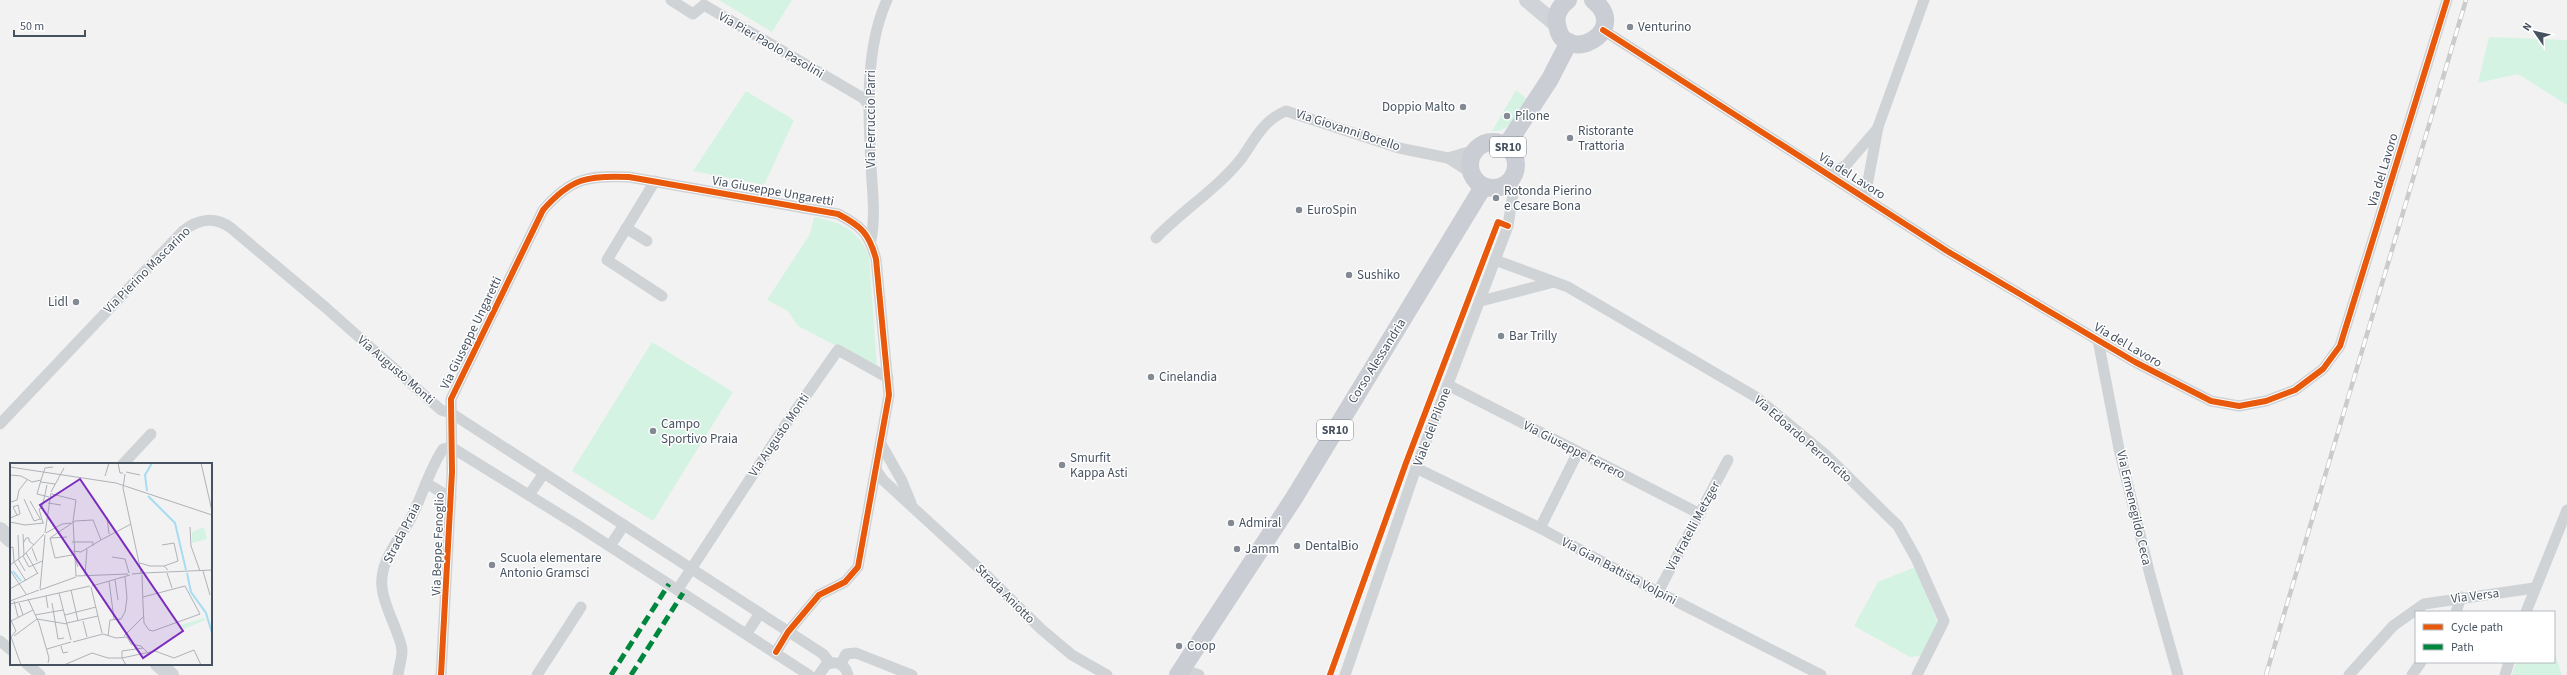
<svg xmlns="http://www.w3.org/2000/svg" width="2567" height="675" viewBox="0 0 2567 675" font-family="'Source Sans 3',sans-serif">
<style>
.green{fill:#d5f3e3}
.lines{fill:none;stroke-linecap:round;stroke-linejoin:round}
.street{stroke:#d0d3d6;stroke-width:11}
.secondary{stroke:#d0d3d7;stroke-width:16}
.primary{stroke:#cacdd3;stroke-width:18}
.rail-casing{stroke:#c9cbcd;stroke-width:4.5}
.rail{stroke:#fff;stroke-width:3;stroke-dasharray:9;stroke-linecap:butt}
.quiet{stroke:#00873e;stroke-width:5;stroke-dasharray:10 5;stroke-linecap:butt}
.cycleway-casing{stroke:#fff;stroke-width:8}
.cycleway{stroke:#e8590c;stroke-width:6}
.poi-dot{fill:#838a94;stroke:#fff;stroke-width:1.5}
.labels{text-anchor:middle;dominant-baseline:central;stroke-width:3;stroke-linejoin:round;paint-order:stroke}
.shield{fill:#fff;stroke:#7e8690;stroke-width:1}
.shield-label{font-size:12px;font-weight:bold;fill:#475261}
.poi-label{font-size:13px;fill:#475261;stroke:#fff;text-anchor:start}
.street-label{font-size:13px;fill:#475261;stroke:#fff}
.inset-river{fill:none;stroke:#a6dcf4;stroke-width:2}
.inset-road{fill:none;stroke:#aeb2b8;stroke-width:1}
.view{fill:#7b2cbf;fill-opacity:0.15;stroke:#7b2cbf;stroke-width:2}
.inset-edge{fill:none;stroke:#475261;stroke-width:2}
</style>
<rect width="100%" height="100%" fill="#f3f2f2"/>
<g class="green">
<polygon points="719,0 792,0 772,32"/>
<polygon points="2489,37 2567,40 2567,105 2518,74 2478,83"/>
<path d="M 1516,90 L 1527,99 C 1519,112 1510,133 1492,131 Z"/>
<polygon points="746,91 794,120 764,185 693,171"/>
<path d="M 814,217 C 841,222 857,229 869,255 L 877,367 L 798,326 L 788,311 L 767,300 L 810,234 Z"/>
<polygon points="652,342 733,392 653,521 572,471"/>
<polygon points="1915,567 1939,626 1923,656 1910,657 1854,626 1878,582"/>
<polygon points="2554,651 2562,675 2512,675 2516,662 2554,662"/>
</g>
<g class="lines">
<g class="street">
<polyline points="671,0 693,14 704,5 863,98 871,108"/>
<polyline points="1603,30 1947,251 2135,362 2211,401 2239,406 2266,401 2295,390 2323,369 2340,346 2447,0"/>
<polyline points="1448,158 1475,150"/>
<polyline points="1829,175 1846,165 1878,128"/>
<polyline points="655,181 607,260 662,296"/>
<polyline points="1865,197 1878,127 1924,0"/>
<polyline points="626,228 647,241"/>
<path d="M 1156,238 C 1183,210 1217,189 1241,159 C 1254,141 1263,120 1286,111 L 1399,148 L 1448,158 L 1470,172"/>
<path d="M 871,240 C 876,214 872,190 871,164 C 868,111 865,48 887,0"/>
<polyline points="1495,260 1568,287 1756,397 1826,455 1898,526 1916,558 1944,621 1917,675"/>
<polyline points="1481,301 1554,282"/>
<polyline points="2098,340 2119,449 2150,575 2178,675"/>
<polyline points="1448,385 1700,514"/>
<path d="M 0,424 L 183,231 C 198,219 215,216 231,228 L 325,307 L 441,410 L 451,413 L 823,654 L 830,663"/>
<polyline points="881,444 902,481 911,503"/>
<polyline points="123,464 151,434"/>
<polyline points="1416,468 1540,528 1658,592 1821,675"/>
<polyline points="876,470 883,480 981,570 1041,629 1072,655 1107,675"/>
<polyline points="426,483 451,498"/>
<polyline points="529,495 544,473"/>
<polyline points="1540,528 1578,452"/>
<polyline points="610,546 624,525"/>
<polyline points="678,589 786,424 838,350 888,378"/>
<polyline points="1658,592 1728,460"/>
<polyline points="2456,612 2461,597"/>
<polyline points="2526,612 2567,510"/>
<polyline points="747,633 760,613"/>
<polyline points="0,641 11,650"/>
<polyline points="27,664 40,675"/>
<polyline points="841,664 846,654 856,653 912,675"/>
<polyline points="1182,669 1199,675"/>
<path d="M 398,675 C 399,667 402,659 402,651 C 402,637 383,606 382,587 C 379,560 401,538 412,516 C 423,494 429,470 443,449 L 451,447 L 577,525 L 809,675"/>
<path d="M 441,675 L 452,472 L 451,399 L 543,210 C 571,178 588,175 629,177 L 838,214 C 861,226 869,233 876,259 L 889,395 L 858,567 L 845,582 L 819,595 L 788,632 L 776,652"/>
<polyline points="537,675 581,607"/>
<path d="M 819,675 L 826,665 C 836,660 845,664 848,675"/>
<polyline points="1345,675 1416,468 1508,226 1513,193 1513,177"/>
<polyline points="2349,675 2393,626 2424,604 2534,588"/>
<polyline points="2412,675 2421,662"/>
<polyline points="2505,675 2509,662"/>
</g>
<g class="secondary">
<polyline points="1527,0 1557,25"/>
<polyline points="0,530 11,540"/>
<polyline points="158,664 171,675"/>
</g>
<g class="primary">
<path d="M 1568,0 C 1560,6 1555,14 1557,24 C 1562,68 1633,32 1593,0"/>
<circle cx="1493" cy="165" r="23"/>
<polyline points="1506,146 1550,79 1569,42"/>
<polyline points="1178,675 1294,498 1483,187"/>
</g>
<g class="rail-casing">
<polyline id="rail" points="2266,675 2466,0"/>
</g>
<use href="#rail" class="rail"/>
<g class="quiet">
<polyline points="611,675 669,584"/>
<polyline points="631,675 683,593"/>
</g>
<g class="cycleway-casing">
<g id="cycleway">
<polyline points="1603,30 1947,251 2135,362 2211,401 2239,406 2266,401 2295,390 2323,369 2340,346 2447,0"/>
<path d="M 441,675 L 452,472 L 451,399 L 543,210 C 571,178 588,175 629,177 L 838,214 C 861,226 869,233 876,259 L 889,395 L 858,567 L 845,582 L 819,595 L 788,632 L 776,652"/>
<polyline points="1330,675 1406,463 1498,222 1508,226"/>
</g>
</g>
<use href="#cycleway" class="cycleway"/>
</g>
<g class="poi-dot">
<circle cx="1630" cy="27" r="4"/>
<circle cx="1463" cy="107" r="4"/>
<circle cx="1507" cy="116" r="4"/>
<circle cx="1570" cy="138" r="4"/>
<circle cx="1496" cy="198" r="4"/>
<circle cx="1299" cy="210" r="4"/>
<circle cx="1349" cy="275" r="4"/>
<circle cx="76" cy="302" r="4"/>
<circle cx="1501" cy="336" r="4"/>
<circle cx="1151" cy="377" r="4"/>
<circle cx="653" cy="431" r="4"/>
<circle cx="1062" cy="465" r="4"/>
<circle cx="1231" cy="523" r="4"/>
<circle cx="1297" cy="546" r="4"/>
<circle cx="1237" cy="549" r="4"/>
<circle cx="492" cy="565" r="4"/>
<circle cx="1179" cy="646" r="4"/>
</g>
<g class="labels">
<g class="shield">
<rect x="1490" y="137" width="36" height="20" rx="3"/>
<rect x="1317" y="420" width="36" height="20" rx="3"/>
</g>
<g class="shield-label">
<text x="1508" y="147">SR10</text>
<text x="1335" y="430">SR10</text>
</g>
<g class="poi-label">
<text x="1638" y="27">Venturino</text>
<text x="1455" y="107" text-anchor="end">Doppio Malto</text>
<text x="1515" y="116">Pilone</text>
<text x="1578" y="131">Ristorante<tspan x="1578" dy="15">Trattoria</tspan></text>
<text x="1504" y="191">Rotonda Pierino<tspan x="1504" dy="15">e Cesare Bona</tspan></text>
<text x="1307" y="210">EuroSpin</text>
<text x="1357" y="275">Sushiko</text>
<text x="68" y="302" text-anchor="end">Lidl</text>
<text x="1509" y="336">Bar Trilly</text>
<text x="1159" y="377">Cinelandia</text>
<text x="661" y="424">Campo<tspan x="661" dy="15">Sportivo Praia</tspan></text>
<text x="1070" y="458">Smurfit<tspan x="1070" dy="15">Kappa Asti</tspan></text>
<text x="1239" y="523">Admiral</text>
<text x="1305" y="546">DentalBio</text>
<text x="1245" y="549">Jamm</text>
<text x="500" y="558">Scuola elementare<tspan x="500" dy="15">Antonio Gramsci</tspan></text>
<text x="1187" y="646">Coop</text>
</g>
<g class="street-label">
<text transform="translate(771 45) rotate(30)">Via Pier Paolo Pasolini</text>
<text transform="translate(871 119) rotate(-90)">Via Ferruccio Parri</text>
<text transform="translate(1348 130) rotate(18)">Via Giovanni Borello</text>
<text transform="translate(2383 170) rotate(-73)">Via del Lavoro</text>
<text transform="translate(1852 176) rotate(32)">Via del Lavoro</text>
<text transform="translate(773 191) rotate(10)">Via Giuseppe Ungaretti</text>
<text transform="translate(147 270) rotate(-45)">Via Pierino Mascarino</text>
<text transform="translate(471 333) rotate(-64)">Via Giuseppe Ungaretti</text>
<text transform="translate(2128 345) rotate(30)">Via del Lavoro</text>
<text transform="translate(1377 361) rotate(-58)">Corso Alessandria</text>
<text transform="translate(396 370) rotate(41)">Via Augusto Monti</text>
<text transform="translate(1432 427) rotate(-69)">Viale del Pilone</text>
<text transform="translate(779 435) rotate(-56)">Via Augusto Monti</text>
<text transform="translate(1803 439) rotate(41)">Via Edoardo Perroncito</text>
<text transform="translate(1574 450) rotate(27)">Via Giuseppe Ferrero</text>
<text transform="translate(2134 508) rotate(77)">Via Ermenegildo Ceca</text>
<text transform="translate(1693 526) rotate(-62)">Via fratelli Metzger</text>
<text transform="translate(402 533) rotate(-63)">Strada Praia</text>
<text transform="translate(438 544) rotate(-88)">Via Beppe Fenoglio</text>
<text transform="translate(1619 571) rotate(28)">Via Gian Battista Volpini</text>
<text transform="translate(1005 594) rotate(45)">Strada Aniotto</text>
<text transform="translate(2475 596) rotate(-7)">Via Versa</text>
</g>
</g>
<g transform="translate(10 463)">
<rect width="202" height="202" fill="#f3f2f2"/>
<path d="M 194,64 L 197,76 L 182,80 L 182,69 ZM 194,155 L 195,157 L 174,166 L 170,162 Z" fill="#d5f3e3"/>
<path class="inset-river" d="M 137,28 L 135,12 L 142,0M 138,33 L 165,60 L 176,107M 3,108 L 11,118M 177,110 L 181,129 L 196,150 L 202,170"/>
<path class="inset-road" d="M 108,0 L 110,10 L 113,10M 191,0 L 202,48M 0,4 L 106,20 L 202,52M 116,9 L 130,12M 115,11 L 113,25 L 131,109M 0,12 L 11,13 L 22,19 L 31,17M 95,13 L 99,0M 31,17 L 27,31 L 39,34M 31,17 L 35,5 L 43,4M 31,19 L 45,21M 41,29 L 54,5M 42,31 L 66,37 L 63,58 L 66,113M 14,36 L 24,58 L 30,56M 20,38 L 31,57M 1,39 L 7,37 L 9,27 L 17,17M 38,40 L 51,42M 97,54 L 99,71M 0,55 L 10,51 L 8,42 L 3,44 L 7,52M 0,59 L 15,62 L 34,60M 33,60 L 29,46 L 32,45 L 37,22M 180,64 L 181,83 L 190,108M 35,70 L 41,30M 36,70 L 52,61 L 61,60M 13,71 L 14,92M 8,72 L 9,96M 40,75 L 57,74M 91,77 L 121,61M 14,79 L 16,75 L 19,75 L 19,78 L 24,82M 62,79 L 83,79 L 83,83M 152,82 L 164,80 L 168,98 L 154,103M 0,85 L 3,84 L 4,99 L 16,118M 22,85 L 27,98M 16,90 L 28,111M 62,92 L 45,95 L 40,75 L 65,58 L 83,57 L 91,77 L 71,89 L 63,88M 64,92 L 68,104M 13,93 L 19,104 L 32,98M 102,94 L 115,96 L 119,110M 8,96 L 15,108M 130,100 L 140,103 L 154,103 L 158,107M 0,102 L 14,92 L 34,71M 0,107 L 16,131M 193,108 L 200,132M 134,110 L 202,107M 157,110 L 162,125M 122,111 L 134,110 L 130,110M 75,112 L 77,86M 132,112 L 133,141 L 134,160 L 139,167 L 143,168 L 190,151 L 175,123 L 133,134M 66,113 L 118,111M 105,117 L 108,137M 99,118 L 104,156M 82,123 L 120,112M 81,124 L 92,170M 0,126 L 28,110M 30,126 L 35,72M 30,127 L 66,114M 61,127 L 68,158M 49,130 L 61,177M 36,133 L 38,145M 18,136 L 29,160 L 39,195 L 38,200M 0,138 L 29,127M 4,138 L 8,154M 9,140 L 13,152M 42,140 L 48,176 L 54,175M 0,141 L 80,123M 25,152 L 53,147M 55,152 L 86,144M 0,155 L 6,168 L 0,175M 1,158 L 23,147M 73,158 L 77,174M 57,160 L 88,153M 93,171 L 106,175 L 117,174 L 121,181 L 131,183 L 137,189M 4,173 L 27,156 L 57,161M 98,173 L 100,157 L 111,156 L 115,149 L 117,135 L 115,114M 114,173 L 134,153M 1,174 L 11,202M 63,179 L 93,171M 51,183 L 53,190 L 58,189M 37,186 L 61,179M 54,202 L 82,190 L 98,195 L 112,195 L 145,188 L 164,195 L 184,187 L 191,202M 116,202 L 112,195 L 112,188 L 133,185"/>
<path class="view" d="M 70,16 L 173,168 L 133,195 L 30,42 Z"/>
<rect width="202" height="202" class="inset-edge"/>
</g>
<rect x="2415" y="611" width="140" height="52" fill="#ffffff" stroke="#b5bac0"/>
<rect x="2423" y="624" width="20" height="6" fill="#e8590c" stroke="#b5bac0"/>
<text x="2451" y="631" font-size="12" fill="#475261">Cycle path</text>
<rect x="2423" y="644" width="20" height="6" fill="#00873e" stroke="#b5bac0"/>
<text x="2451" y="651" font-size="12" fill="#475261">Path</text>
<g transform="translate(2535 32) rotate(304)" stroke="#ffffff" stroke-width="3" paint-order="stroke">
<path d="M0-3L7 15L0 10L-7 15Z" fill="#475261"/>
<text y="-6" font-size="11" font-weight="bold" text-anchor="middle" fill="#475261">N</text>
</g>
<path d="M14 30v6h71v-6" fill="none" stroke="#475261" stroke-width="2"/>
<text x="20" y="30" font-size="12" fill="#475261" stroke="#ffffff" stroke-width="3" paint-order="stroke">50 m</text>
</svg>
